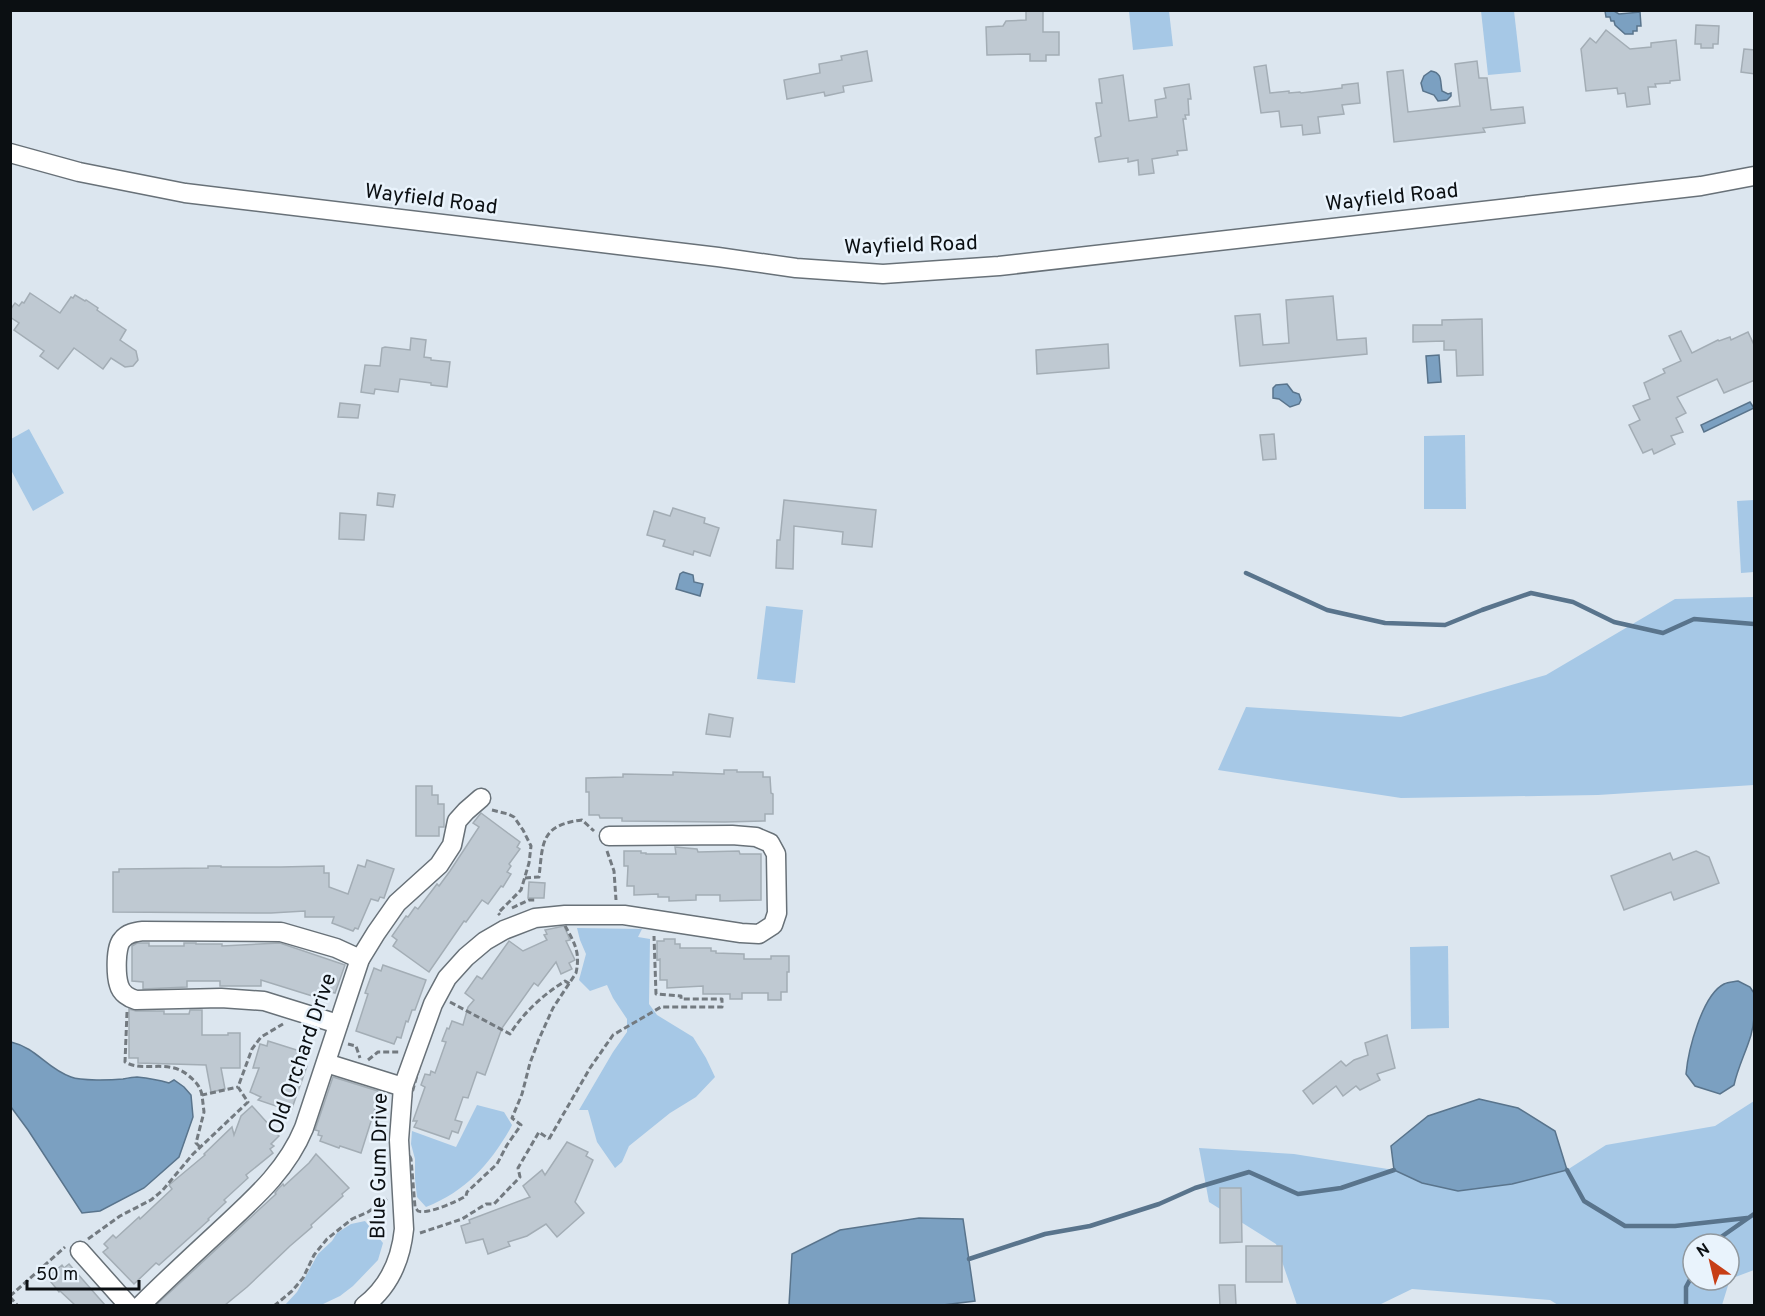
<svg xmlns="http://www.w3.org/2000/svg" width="1765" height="1316" viewBox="0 0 1765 1316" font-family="Overpass,sans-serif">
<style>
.green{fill:#a6c8e6;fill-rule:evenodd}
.water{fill:#7ba0c1;stroke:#59748c;stroke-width:1.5}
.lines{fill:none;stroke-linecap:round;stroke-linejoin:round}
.stream{stroke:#59748c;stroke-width:4.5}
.building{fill:#bfc9d2;stroke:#a3adb5;stroke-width:1.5}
.minor-casing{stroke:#687178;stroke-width:21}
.path{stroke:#737a80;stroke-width:3;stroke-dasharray:6 3;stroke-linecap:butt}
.minor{stroke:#fff;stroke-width:18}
.labels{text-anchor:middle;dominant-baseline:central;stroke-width:5;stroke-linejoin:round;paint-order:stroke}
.street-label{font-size:21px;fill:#0b0f12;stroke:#e9f3fc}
</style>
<rect width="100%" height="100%" fill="#dce6ef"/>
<g class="green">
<polygon points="1129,11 1169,11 1173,46 1133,50"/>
<polygon points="1481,11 1514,11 1521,72 1488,75"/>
<polygon points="29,429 64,493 33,511 11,470 11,439"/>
<polygon points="1465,435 1466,509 1424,509 1424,436"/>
<polygon points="1754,500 1754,572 1741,573 1737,501"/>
<polygon points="1754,597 1754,785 1598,795 1401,798 1218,770 1246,707 1401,717 1546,675 1675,599"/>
<polygon points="766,606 803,610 795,683 757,679"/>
<polygon points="577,928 642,929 638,937 650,939 649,1004 657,1015 693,1037 706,1058 715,1077 696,1097 670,1113 629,1146 622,1162 615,1168 597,1142 588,1110 579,1110 613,1052 627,1032 627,1019 613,998 607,985 590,991 579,980 586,954 580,940"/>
<polygon points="1448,946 1449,1028 1411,1029 1410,947"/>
<path d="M 1754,1101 L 1754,1270 L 1730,1279 L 1722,1305 L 1558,1305 L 1550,1300 L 1412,1289 L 1379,1305 L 1297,1305 L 1276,1244 L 1209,1202 L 1199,1148 L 1294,1154 L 1394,1170 L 1422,1183 L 1458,1191 L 1512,1184 L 1567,1170 L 1606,1145 L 1715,1126 ZM 1693,1244 L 1729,1244 L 1729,1280 L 1693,1280 Z"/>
<path d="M 477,1105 L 504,1112 L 512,1125 L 510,1129 C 489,1165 466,1191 426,1207 L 417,1197 L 415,1179 L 415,1159 L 411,1144 L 412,1131 L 456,1147 Z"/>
<polygon points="365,1221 383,1243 378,1260 353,1286 340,1296 321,1305 285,1305 297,1292 318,1254 332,1241 337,1233 351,1224"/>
</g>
<g class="water">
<polygon points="1605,11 1614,11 1619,14 1640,12 1641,26 1637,26 1637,31 1633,31 1633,34 1625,34 1615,25 1614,21 1611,21 1610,17 1606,17"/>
<path d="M 1431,71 C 1443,73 1440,82 1442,91 L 1448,94 L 1451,93 L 1451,96 L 1447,100 L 1438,101 L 1434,95 L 1423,91 L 1421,83 L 1424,76 Z"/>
<polygon points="1439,355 1441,382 1428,383 1426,356"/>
<polygon points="1287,384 1293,392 1299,394 1301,400 1299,404 1290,407 1279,399 1273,398 1273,388 1276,385"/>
<polygon points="1750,402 1754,408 1704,432 1701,425"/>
<polygon points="683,572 693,575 694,582 703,584 700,596 676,589 680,574"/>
<path d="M 1738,981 L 1750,987 L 1754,993 C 1755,1007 1755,1021 1751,1035 C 1746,1052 1738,1067 1734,1085 L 1720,1094 L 1695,1086 L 1686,1074 C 1688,1051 1702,995 1724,984 C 1728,982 1733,982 1738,981 Z"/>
<path d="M 11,1042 C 37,1048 47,1069 71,1077 C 81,1081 111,1080 123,1079 C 128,1078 133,1077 137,1077 C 147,1078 159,1080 169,1083 L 174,1080 L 184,1087 L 191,1095 L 193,1117 L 179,1157 L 144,1188 L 100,1211 L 82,1213 L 28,1130 L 11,1107 Z"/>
<polygon points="1479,1099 1518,1108 1555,1131 1567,1170 1512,1184 1458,1191 1422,1183 1394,1170 1391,1146 1428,1116"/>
<polygon points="919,1218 963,1219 975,1301 935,1306 789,1305 792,1254 840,1230"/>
</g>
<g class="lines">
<g class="stream">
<polyline points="1246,573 1327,610 1385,623 1445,625 1482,610 1531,593 1573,602 1614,622 1663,633 1694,619 1754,624"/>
<polyline points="1567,1170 1584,1201 1625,1226 1675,1226 1747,1218"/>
<polyline points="1711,1244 1754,1214"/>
<polyline points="969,1259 1045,1234 1090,1226 1159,1204 1195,1188 1249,1172 1298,1194 1341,1188 1394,1170"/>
<polyline points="1686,1306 1686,1287 1693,1274"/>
</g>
</g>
<g class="building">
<polygon points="1026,10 1043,10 1043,32 1059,32 1059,55 1046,55 1046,61 1030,61 1030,54 987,55 986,27 1003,26 1006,21 1026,20"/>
<polygon points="1696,25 1719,26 1718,44 1713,44 1713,48 1701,48 1701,44 1695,44"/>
<polygon points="1606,30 1630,49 1651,47 1651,43 1676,40 1680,80 1670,81 1670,83 1655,84 1656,87 1648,87 1650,104 1627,107 1625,93 1618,94 1617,88 1586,91 1581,49 1590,38 1596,43"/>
<polygon points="1744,49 1755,50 1755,74 1741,72"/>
<polygon points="867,51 872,81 843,86 844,92 825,96 824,92 787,99 784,80 820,73 819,64 842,60 841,56"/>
<polygon points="1477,61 1479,78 1487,78 1491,110 1523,107 1525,123 1483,128 1485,132 1394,142 1387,72 1403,70 1408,112 1460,106 1455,64"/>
<polygon points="1266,65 1270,93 1289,91 1289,93 1300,92 1301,93 1342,88 1342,85 1358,83 1360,103 1342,105 1344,114 1318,117 1320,133 1303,135 1302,125 1281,127 1279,111 1261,113 1254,67"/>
<polygon points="1123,75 1129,121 1157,117 1155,100 1166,98 1164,88 1189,84 1191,99 1188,99 1189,115 1185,115 1186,119 1183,119 1187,150 1177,151 1178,155 1152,159 1154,173 1139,175 1138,160 1128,162 1128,158 1099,162 1095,138 1101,136 1096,103 1102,103 1099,79"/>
<polygon points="30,293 60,313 71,297 73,298 75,295 85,301 86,300 98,308 97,310 126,330 120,340 136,351 138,360 133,366 125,367 111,358 103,369 74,348 58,369 40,356 44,351 14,330 19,323 10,317 10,310 15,303 19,306 22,302 24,303"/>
<polygon points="1333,296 1337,340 1366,338 1367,354 1240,366 1235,316 1260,314 1263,345 1289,343 1286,300"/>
<polygon points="1482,319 1483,375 1457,376 1456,350 1444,350 1444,341 1413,342 1413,325 1442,325 1442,320"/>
<polygon points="1681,331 1692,353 1718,340 1719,341 1730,337 1731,340 1748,332 1755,347 1755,380 1724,393 1717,379 1677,397 1686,413 1676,418 1683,432 1671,436 1675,444 1654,454 1652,449 1643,453 1629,425 1640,420 1633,406 1650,399 1644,383 1665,373 1663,369 1681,361 1669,336"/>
<polygon points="411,338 426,340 424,357 431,358 431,360 450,362 447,387 431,385 431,383 400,379 398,392 375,389 374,394 361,392 365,365 380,366 382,348 385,347 410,350"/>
<polygon points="1108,344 1109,368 1037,374 1036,350"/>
<polygon points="340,403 360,405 358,418 338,417"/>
<polygon points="1274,434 1276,459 1263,460 1260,435"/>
<polygon points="378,493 395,495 393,507 377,505"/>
<polygon points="784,500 876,510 872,547 842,544 843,532 794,526 793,569 776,568 777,540 780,540"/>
<polygon points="673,508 705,518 704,523 719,528 710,556 694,551 693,555 663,546 665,540 647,535 654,511 670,516"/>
<polygon points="340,513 366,515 364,540 339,539"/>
<polygon points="709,714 733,718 730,737 706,734"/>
<polygon points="724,770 737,770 737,772 763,772 763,777 770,777 771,793 773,794 773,814 765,814 765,821 725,822 622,821 622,818 600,818 599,815 589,815 589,792 586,792 586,778 623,777 623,774 673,775 673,772 724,774"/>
<polygon points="416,786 432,786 432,795 438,795 438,804 444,804 444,827 439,827 439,836 416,836"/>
<polygon points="481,813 520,842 517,847 520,849 509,864 511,866 507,872 511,874 503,887 501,886 488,904 482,900 466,922 464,921 429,972 393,946 397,940 392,936 406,916 408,917 415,907 418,909 437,884 439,886 450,871 479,827 473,823"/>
<polygon points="675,847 697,849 698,852 739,851 740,854 761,854 761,900 720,901 720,895 696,895 696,900 669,901 669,897 658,897 658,894 634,895 634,886 627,886 628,866 624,866 624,851 641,851 641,853 646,853 646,854 676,854"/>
<polygon points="1696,851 1709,857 1719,883 1674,900 1671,892 1624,910 1611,876 1670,853 1673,860"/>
<polygon points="367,860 394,869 384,898 380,897 378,901 371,899 358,929 355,928 353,931 332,923 334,917 305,917 305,911 271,913 113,912 113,872 119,872 119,869 208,868 208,866 221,866 221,867 281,867 324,866 324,873 329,873 329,887 348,894 358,865 365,867"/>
<polygon points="529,882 545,883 544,898 528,898"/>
<polygon points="564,926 570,940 566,941 575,960 569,963 572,969 561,974 556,962 538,986 534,983 502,1028 485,1075 477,1072 468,1098 463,1097 455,1120 462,1122 458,1133 452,1131 449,1139 414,1127 417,1121 413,1121 425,1087 421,1085 425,1074 430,1075 431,1071 435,1073 446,1042 442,1041 447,1028 449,1029 452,1021 463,1025 468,1007 474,1000 465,993 477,976 482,979 509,941 523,951 547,940 544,935 547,934 545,930"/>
<polygon points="664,939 675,939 675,944 680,944 680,948 711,948 711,951 716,951 716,953 744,954 744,959 771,959 771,956 789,956 789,972 787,972 787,992 781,992 781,1000 768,1000 768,993 742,993 742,999 730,999 730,994 703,994 703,986 667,988 667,980 660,980 660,959 657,960 657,941 664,941"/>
<polygon points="137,943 149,943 149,946 184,946 184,943 196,943 196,944 222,944 222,946 280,943 345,965 335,993 327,991 326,994 324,993 322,999 261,980 261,986 220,986 220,981 187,981 187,987 143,989 143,982 132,981 132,946"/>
<polygon points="383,965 426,980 415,1010 412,1010 408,1022 406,1021 401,1038 397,1037 394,1044 356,1031 368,994 365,993 374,968 381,971"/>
<polygon points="129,1009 136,1011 164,1011 164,1014 189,1014 190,1010 202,1010 202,1035 228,1035 228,1033 240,1033 240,1068 221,1068 225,1089 211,1092 206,1065 138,1063 138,1058 129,1058"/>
<polygon points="1387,1035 1395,1068 1377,1074 1380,1080 1360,1090 1356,1086 1343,1096 1336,1086 1313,1104 1303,1091 1341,1061 1346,1066 1354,1060 1368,1055 1365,1043"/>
<polygon points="268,1041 303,1052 301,1059 306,1061 305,1065 307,1066 291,1111 258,1100 261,1097 250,1092 259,1068 253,1068 260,1044 267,1046"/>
<polygon points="333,1077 378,1091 376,1096 379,1096 361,1153 340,1146 339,1148 320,1141 322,1136 318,1135 319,1131 315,1130"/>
<polygon points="252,1106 279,1136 271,1144 274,1146 270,1149 273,1153 246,1175 248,1178 224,1200 226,1202 208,1219 209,1220 159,1265 156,1263 134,1284 103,1252 108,1248 104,1244 113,1235 116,1238 139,1217 140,1219 172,1189 169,1185 205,1155 204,1154 232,1127 234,1135 241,1116"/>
<polygon points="567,1142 588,1152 586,1156 593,1160 575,1202 584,1213 557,1237 546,1224 527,1236 508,1242 510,1246 488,1254 483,1239 466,1243 461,1226 470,1223 469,1220 530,1197 523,1186 542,1170 545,1175"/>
<polygon points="316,1154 349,1188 342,1194 343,1196 311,1225 312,1227 290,1246 247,1287 225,1305 156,1305 276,1194 275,1193 278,1189 283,1184 284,1186 309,1163"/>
<polygon points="1220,1188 1241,1188 1242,1242 1220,1243"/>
<rect x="1246" y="1246" width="36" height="36"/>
<polygon points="69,1264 105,1305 75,1305 60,1291 59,1292 51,1282 54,1279 50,1275 62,1265 64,1268"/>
<polygon points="1219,1285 1235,1285 1236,1305 1220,1305"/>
</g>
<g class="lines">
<g class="minor-casing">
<g id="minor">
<polyline points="10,153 79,172 185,193 718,257 796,268 883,274 999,266 1701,186 1754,176"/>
<path d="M 338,1024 L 264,1001 L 221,998 L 136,1000 C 129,998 121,993 119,985 C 116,976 115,947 122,940 C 127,933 135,932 143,931 L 281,932 L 336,948 L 360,959"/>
<polyline points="326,1063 403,1087"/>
<polyline points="80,1251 129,1306"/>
<path d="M 140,1306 C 165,1281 191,1257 217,1233 C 251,1201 286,1172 304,1128 L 360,959 L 376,933 L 397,903 L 439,865 L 452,845 L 457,821 L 466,811 L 481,798"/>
<path d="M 364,1306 C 389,1287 401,1259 404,1229 L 399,1140 L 403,1087 L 433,1004 L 447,978 L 466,957 L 485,941 L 504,930 L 535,918 L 565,915 L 624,915 L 741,933 L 759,934 L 773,925 L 777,913 L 776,854 L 770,843 L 756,837 L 732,835 L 609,836"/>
</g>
</g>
<g class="path">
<polyline points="492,810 508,814 514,817 523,830 531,846 529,863 521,890 498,913 500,915"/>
<polyline points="607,851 614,871 616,900"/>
<path d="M 525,878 L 539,877 C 543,843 540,825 582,820 L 594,831"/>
<polyline points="512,908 529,900 537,900"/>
<path d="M 549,922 L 563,922 C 573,941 581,950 576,973 L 553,1008 L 539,1039 L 530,1063 L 522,1094 L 512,1118 L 521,1125 L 507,1145 L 497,1164 L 467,1192 L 466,1196 C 458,1201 427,1215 418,1211 C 417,1210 416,1208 415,1207 L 411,1159 L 406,1148 L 409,1104 L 432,1021 L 438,1007 L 455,977 L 472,960 L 497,940 L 531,927 Z"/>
<path d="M 450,1002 L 510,1034 C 524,1012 543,995 565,981 L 570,984"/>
<path d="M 127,1012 L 125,1062 C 144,1073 169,1058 189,1076 C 196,1082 200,1086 202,1095"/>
<polyline points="348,1044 356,1046 360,1058"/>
<polyline points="368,1060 378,1052 401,1052"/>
<polyline points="549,1139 590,1068 613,1035 661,1007 722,1007 722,999 681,999 681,996 656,994 654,936"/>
<polyline points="200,1147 196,1143 204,1112 202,1095 238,1087"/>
<polyline points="420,1233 462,1219 486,1204 494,1204 520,1177 518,1168 539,1132 549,1139"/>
<polyline points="88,1239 120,1216 151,1200 162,1191 193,1154 248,1102 238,1087 252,1049 261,1037 283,1024"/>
<polyline points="10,1296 65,1247"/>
<polyline points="10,1297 18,1306"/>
<polyline points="274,1306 292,1291 303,1278 314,1255 327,1239 352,1219 368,1212 388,1198"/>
</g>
<use href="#minor" class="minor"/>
</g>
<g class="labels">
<g class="street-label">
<text transform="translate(1392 198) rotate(-6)">Wayfield Road</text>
<text transform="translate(431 200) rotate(7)">Wayfield Road</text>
<text transform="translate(911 246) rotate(-2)">Wayfield Road</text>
<text transform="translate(303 1054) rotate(-71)">Old Orchard Drive</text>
<text transform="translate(380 1166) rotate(-89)">Blue Gum Drive</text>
</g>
</g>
<rect width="1765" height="1316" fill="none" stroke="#0b0f12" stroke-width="24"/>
<g transform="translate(1711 1262) rotate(326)"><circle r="28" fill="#e9f3fc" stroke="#90989e" stroke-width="1.5"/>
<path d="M0-4.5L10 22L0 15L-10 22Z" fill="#c73e16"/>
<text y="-9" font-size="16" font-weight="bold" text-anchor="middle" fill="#0b0f12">N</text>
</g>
<path d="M27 1280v9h112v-9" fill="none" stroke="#0b0f12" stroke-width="3"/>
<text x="36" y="1280" font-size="18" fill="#0b0f12" stroke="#e9f3fc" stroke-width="4.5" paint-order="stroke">50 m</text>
</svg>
